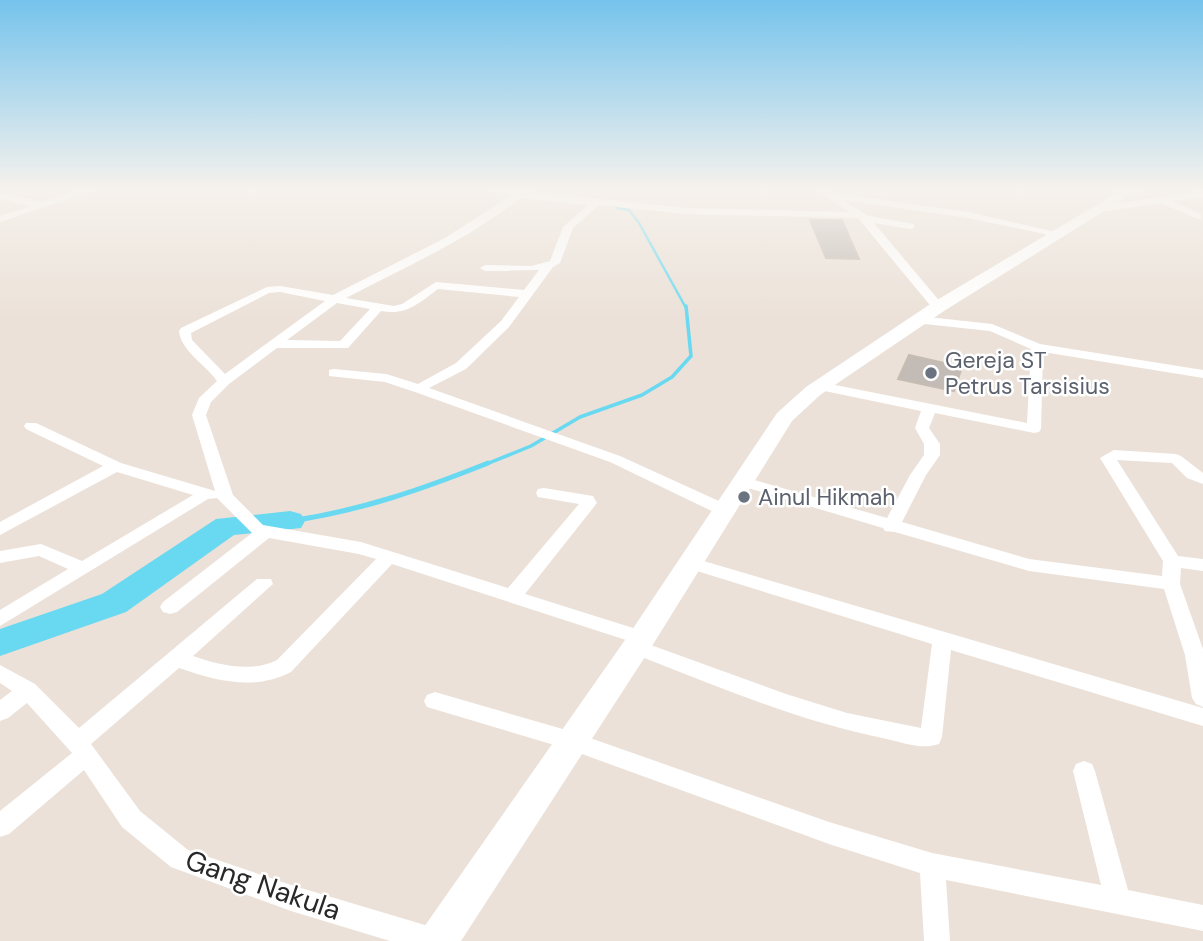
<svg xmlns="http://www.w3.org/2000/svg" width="1203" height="941" viewBox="0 0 1203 941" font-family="'DM Sans',sans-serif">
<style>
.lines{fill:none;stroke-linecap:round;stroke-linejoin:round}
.stream-far2{stroke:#68d9f1;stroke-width:2.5}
.stream-far1{stroke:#68d9f1;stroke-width:3.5}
.stream{stroke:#68d9f1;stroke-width:5}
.river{fill:#68d9f1;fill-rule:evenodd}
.building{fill:#c3bbb5;stroke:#c6bdb2;stroke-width:2}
.minor{fill:#fff;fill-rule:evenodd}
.secondary{fill:#fff;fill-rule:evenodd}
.worship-dot{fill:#6b7280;stroke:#fff;stroke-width:2.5}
.labels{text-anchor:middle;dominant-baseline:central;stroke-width:5;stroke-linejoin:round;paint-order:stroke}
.worship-label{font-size:23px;fill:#5b616d;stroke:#fff;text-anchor:start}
.near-street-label{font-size:28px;fill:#282828;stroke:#fff}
</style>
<rect width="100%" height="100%" fill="#ebe1d8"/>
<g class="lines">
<polyline class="stream-far2" points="617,208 629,210 639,223 686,308"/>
<polyline class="stream-far1" points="484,465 531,446 580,417 642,395 672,377 691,356 686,306"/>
<path class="stream" d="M 290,521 C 360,511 423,489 488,463"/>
<polygon class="river" points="290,511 301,514 305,521 301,528 234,535 126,612 0,656 0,629 102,594 216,519"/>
</g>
<g class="building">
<polygon points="810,220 842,220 859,259 826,258"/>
<polygon points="909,355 962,367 954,391 898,379"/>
</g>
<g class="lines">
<g class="minor">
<polygon points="85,188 99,188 0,222 0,216 31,206 0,199 0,193 42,202"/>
<path d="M 493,188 L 686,208 L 849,212 L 814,188 L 825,188 L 832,193 L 968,212 L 1064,234 L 1059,237 L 968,218 L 843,200 L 868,216 L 914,224 L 914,228 L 910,229 L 874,223 L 942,304 L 944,307 L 938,311 L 934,310 L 858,218 L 686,214 L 599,205 L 573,228 L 560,263 L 553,267 L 509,327 L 466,369 L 429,388 L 620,456 L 732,507 L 734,511 L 732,515 L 720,515 L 610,462 L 415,392 L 385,382 L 329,376 L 329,370 L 334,369 L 386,374 L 418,384 L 456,363 L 501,321 L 519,297 L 438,289 C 419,303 406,316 381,311 L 348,348 L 277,348 L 229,384 L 211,402 L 206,415 L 233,495 L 263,525 L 361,542 L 508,588 L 579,504 L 538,497 L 536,493 L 538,489 L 544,488 L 587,495 L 593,496 L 597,503 L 525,594 L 649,633 L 652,638 L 648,644 L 786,694 L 847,713 L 921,728 L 932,644 L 684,567 L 681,563 L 684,559 L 690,557 L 1203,708 L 1203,726 L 951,650 L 942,737 L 939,744 C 922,750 904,743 887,739 C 797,721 714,685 629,652 L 626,647 L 629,641 L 392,564 L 291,672 C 255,691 216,681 179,668 L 91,744 L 140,811 L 188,850 L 291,885 L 435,928 L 445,931 L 448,941 L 390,941 L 291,911 L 171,867 L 122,827 L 84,770 L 9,834 L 0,837 L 0,811 L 72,753 L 27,703 L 8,718 L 0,721 L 0,700 L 12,691 L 0,683 L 0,665 L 35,684 L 79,728 L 257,579 L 271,579 L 273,584 L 193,656 C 218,665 252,673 277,660 L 376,559 L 359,554 L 269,538 L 177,612 L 170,614 L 163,612 L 160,607 L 163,602 L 252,533 L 217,498 L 208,499 L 0,626 L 0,610 L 68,569 L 39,556 L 0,563 L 0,551 L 41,544 L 82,561 L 193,495 L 117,472 L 0,535 L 0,522 L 103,466 L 26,429 L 24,426 L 26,423 L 36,423 L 121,463 L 215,491 L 192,415 L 199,398 L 217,381 C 205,364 181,351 179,331 L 181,328 L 267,287 L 280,286 L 333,295 L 445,238 L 510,196 L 497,194 ZM 520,198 L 588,205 L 563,227 L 550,261 L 531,266 L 485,265 L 480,268 L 485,271 L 539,270 L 524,290 L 436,282 L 402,304 L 394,306 L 346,298 C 405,267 468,240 520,198 ZM 280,292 L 325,301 L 225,374 L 192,340 L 191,333 L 269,293 ZM 337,303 L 370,309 L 340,341 L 287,340 Z"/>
<polygon points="1203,191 1203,197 1173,201 1201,214 1201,218 1198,219 1161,203 1101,212 1096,209 1101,206"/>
<polygon points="919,316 992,324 1040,344 1203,370 1203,378 1043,352 1041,429 1039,432 1034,433 935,413 929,428 940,444 940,455 926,475 902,522 1029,559 1162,576 1163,561 1100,458 1114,450 1176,454 1181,456 1203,473 1203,484 1187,478 1172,463 1117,460 1178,556 1203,559 1203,571 1181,568 1180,584 1203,649 1203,707 1196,704 1192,698 1185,655 1164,589 1029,571 895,532 885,531 883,528 738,485 736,482 744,477 887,518 910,475 924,455 924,444 915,428 921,411 815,389 813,386 820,382 1027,423 1031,349 990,331 915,323 913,320"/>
<polygon points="435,692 573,732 829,822 932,853 1101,885 1073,771 1076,764 1084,761 1092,764 1095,771 1128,890 1203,905 1203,931 946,880 950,941 924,941 920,873 829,844 571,750 427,707 424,701 427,695"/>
</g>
<polygon class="secondary" points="1125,188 1141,188 944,311 820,395 792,421 652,646 461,941 419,941 424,927 632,630 777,413 806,387 932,303"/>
</g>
<linearGradient id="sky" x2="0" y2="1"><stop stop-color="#75c3ec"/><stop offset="0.59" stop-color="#f6f2ed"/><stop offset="1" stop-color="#f6f2ed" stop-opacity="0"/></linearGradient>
<rect width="1203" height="320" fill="url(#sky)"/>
<g class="worship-dot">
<circle cx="931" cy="373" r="7"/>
<circle cx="744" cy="497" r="7"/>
</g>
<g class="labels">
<g class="worship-label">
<text x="945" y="360">Gereja ST<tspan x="945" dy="26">Petrus Tarsisius</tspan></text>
<text x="758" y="497">Ainul Hikmah</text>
</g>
<g class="near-street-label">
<text transform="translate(263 885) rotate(19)">Gang Nakula</text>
</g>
</g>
</svg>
